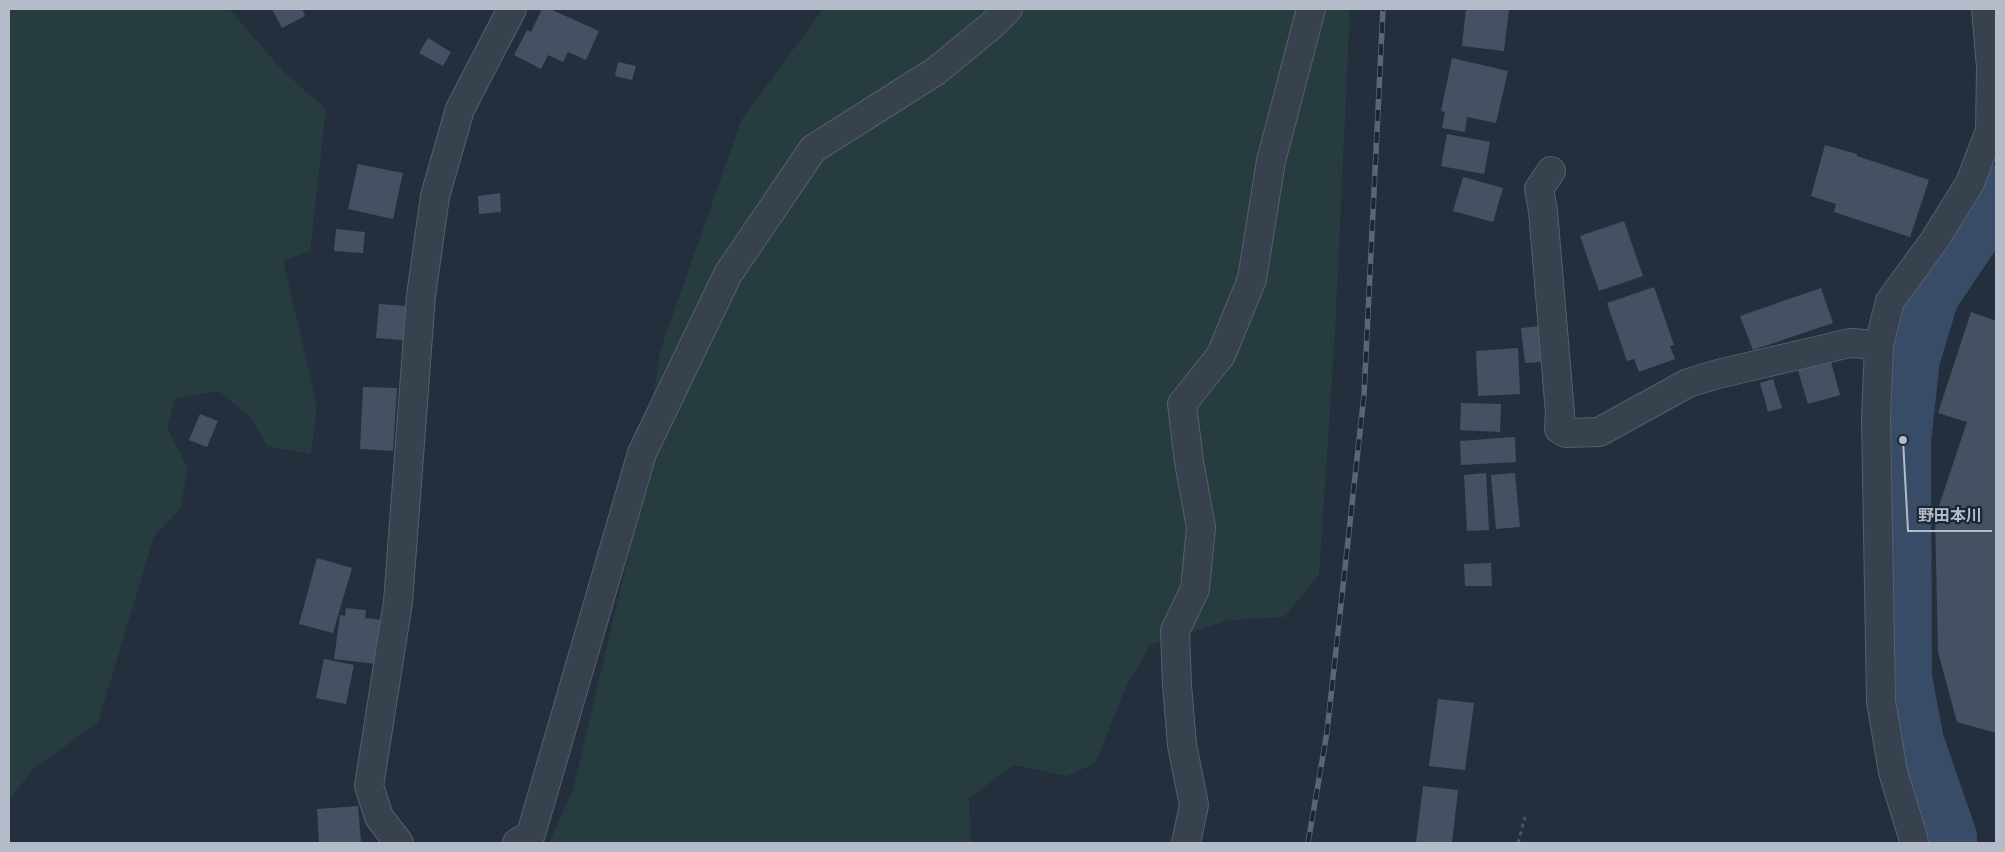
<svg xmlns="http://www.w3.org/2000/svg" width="2005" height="852" viewBox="0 0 2005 852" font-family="Ubuntu,'Noto Sans JP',sans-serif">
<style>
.green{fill:#263c3f}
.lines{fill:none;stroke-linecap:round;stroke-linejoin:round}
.river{stroke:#394c67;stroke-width:56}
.building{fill:#455162}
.minor-casing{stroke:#565f6c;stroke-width:30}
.path{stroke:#44595c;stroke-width:3;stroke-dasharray:4 4;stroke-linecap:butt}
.minor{stroke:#38414e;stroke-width:28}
.rail-casing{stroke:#5a6575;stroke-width:5.5}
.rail{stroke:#1d2633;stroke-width:4;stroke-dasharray:11;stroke-linecap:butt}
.leader{fill:none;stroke:#b4bcc9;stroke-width:2}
.callout-dot{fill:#b4bcc9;stroke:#1d2633;stroke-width:2}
.callout-label{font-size:16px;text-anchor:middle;font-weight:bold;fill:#b4bcc9;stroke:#1d2633;stroke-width:4.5;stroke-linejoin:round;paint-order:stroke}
</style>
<rect width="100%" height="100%" fill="#242f3e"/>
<g class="green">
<polygon points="9,9 229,9 283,71 326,109 310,251 283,260 317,406 311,454 267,446 251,418 219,391 175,399 167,428 188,468 180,509 154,536 98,722 32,770 9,801"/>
<polygon points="823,9 1350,9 1335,333 1319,575 1284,617 1230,620 1150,645 1125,689 1095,763 1067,776 1013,765 969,799 971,843 549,843 573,790 629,553 660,351 742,119"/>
</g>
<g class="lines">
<polyline class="river" points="1949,843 1949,837 1916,742 1904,678 1903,440 1912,359 1931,296 1988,211 1996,193"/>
</g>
<g class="building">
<polygon points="272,9 302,9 305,16 282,28"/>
<polygon points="542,9 550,9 599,31 586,60 568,52 563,62 548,55 541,69 514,55 527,30 531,32"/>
<polygon points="1466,9 1509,9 1504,51 1462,46"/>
<polygon points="428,38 451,52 443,66 419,53"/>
<polygon points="1452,58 1508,71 1496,123 1467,117 1465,132 1442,128 1445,112 1441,111"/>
<polygon points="618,62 636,66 632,80 615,76"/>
<polygon points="1447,134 1490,142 1484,174 1441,166"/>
<polygon points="1825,145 1857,154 1857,156 1929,180 1910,237 1834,212 1836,204 1811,196"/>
<polygon points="358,164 403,173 393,219 348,209"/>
<polygon points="1463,177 1503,188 1493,222 1453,211"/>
<polygon points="500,193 501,212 479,214 478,196"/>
<polygon points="1624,221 1643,276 1599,291 1580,236"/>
<polygon points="336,229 365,232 363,253 334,251"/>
<polygon points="1654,287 1674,345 1670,346 1675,359 1639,372 1634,359 1627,361 1607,303"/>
<polygon points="1821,288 1833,323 1753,350 1740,316"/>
<polygon points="379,304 406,306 403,340 376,338"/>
<polygon points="1971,312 1996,321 1996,733 1957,722 1938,652 1935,518 1967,422 1938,413"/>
<polygon points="1549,325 1553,361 1525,363 1521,328"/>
<polygon points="1518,348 1520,394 1478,396 1476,351"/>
<polygon points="1830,358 1840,395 1808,404 1797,367"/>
<polygon points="1773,379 1782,408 1768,412 1760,383"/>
<polygon points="363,387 397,388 393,451 360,449"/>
<polygon points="1461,403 1501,404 1500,432 1460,430"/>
<polygon points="200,414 218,421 207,447 189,440"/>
<polygon points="1515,437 1516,462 1461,465 1460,441"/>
<polygon points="1486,473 1489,530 1467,531 1464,475"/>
<polygon points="1515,473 1520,527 1496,529 1491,475"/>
<polygon points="317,558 352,568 333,633 299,624"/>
<polygon points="1491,563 1492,586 1465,586 1464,564"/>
<polygon points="346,608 366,610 365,618 382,620 377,664 334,659 340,615 345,616"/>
<polygon points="324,659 354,665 346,704 316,698"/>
<polygon points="1438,699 1474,703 1465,770 1429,766"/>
<polygon points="1423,786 1458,790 1452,843 1416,843"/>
<polygon points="358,806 361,843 319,843 317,809"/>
</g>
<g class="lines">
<g class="minor-casing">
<g id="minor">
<polyline points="1551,171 1539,189 1543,211 1560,413 1559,429 1566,433 1599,432 1688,383 1718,374 1850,343 1879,345"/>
<polyline points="399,843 379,817 369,786 398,602 421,296 435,196 460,109 512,9"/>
<polyline points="517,843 531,834 642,453 728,274 813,149 936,71 992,25 1008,9"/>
<polyline points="1186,843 1194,805 1182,745 1177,685 1175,631 1195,589 1201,527 1189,462 1182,404 1221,355 1252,279 1271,161 1311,9"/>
<polyline points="1914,843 1913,837 1893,772 1881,701 1876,418 1879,345 1890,301 1934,241 1970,183 1990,131 1991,67 1986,9"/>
</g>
</g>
<polyline class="path" points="1518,843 1525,817"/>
<use href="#minor" class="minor"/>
<g class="rail-casing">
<polyline id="rail" points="1308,843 1327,732 1364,395 1383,9"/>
</g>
<use href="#rail" class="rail"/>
</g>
<path class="leader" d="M1903 440L1908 531H1992"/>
<circle class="callout-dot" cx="1903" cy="440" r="5"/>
<g class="callout-label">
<text x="1950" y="521">野田本川</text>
</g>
<rect width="2005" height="852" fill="none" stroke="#b4bcc9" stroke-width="20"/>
</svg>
